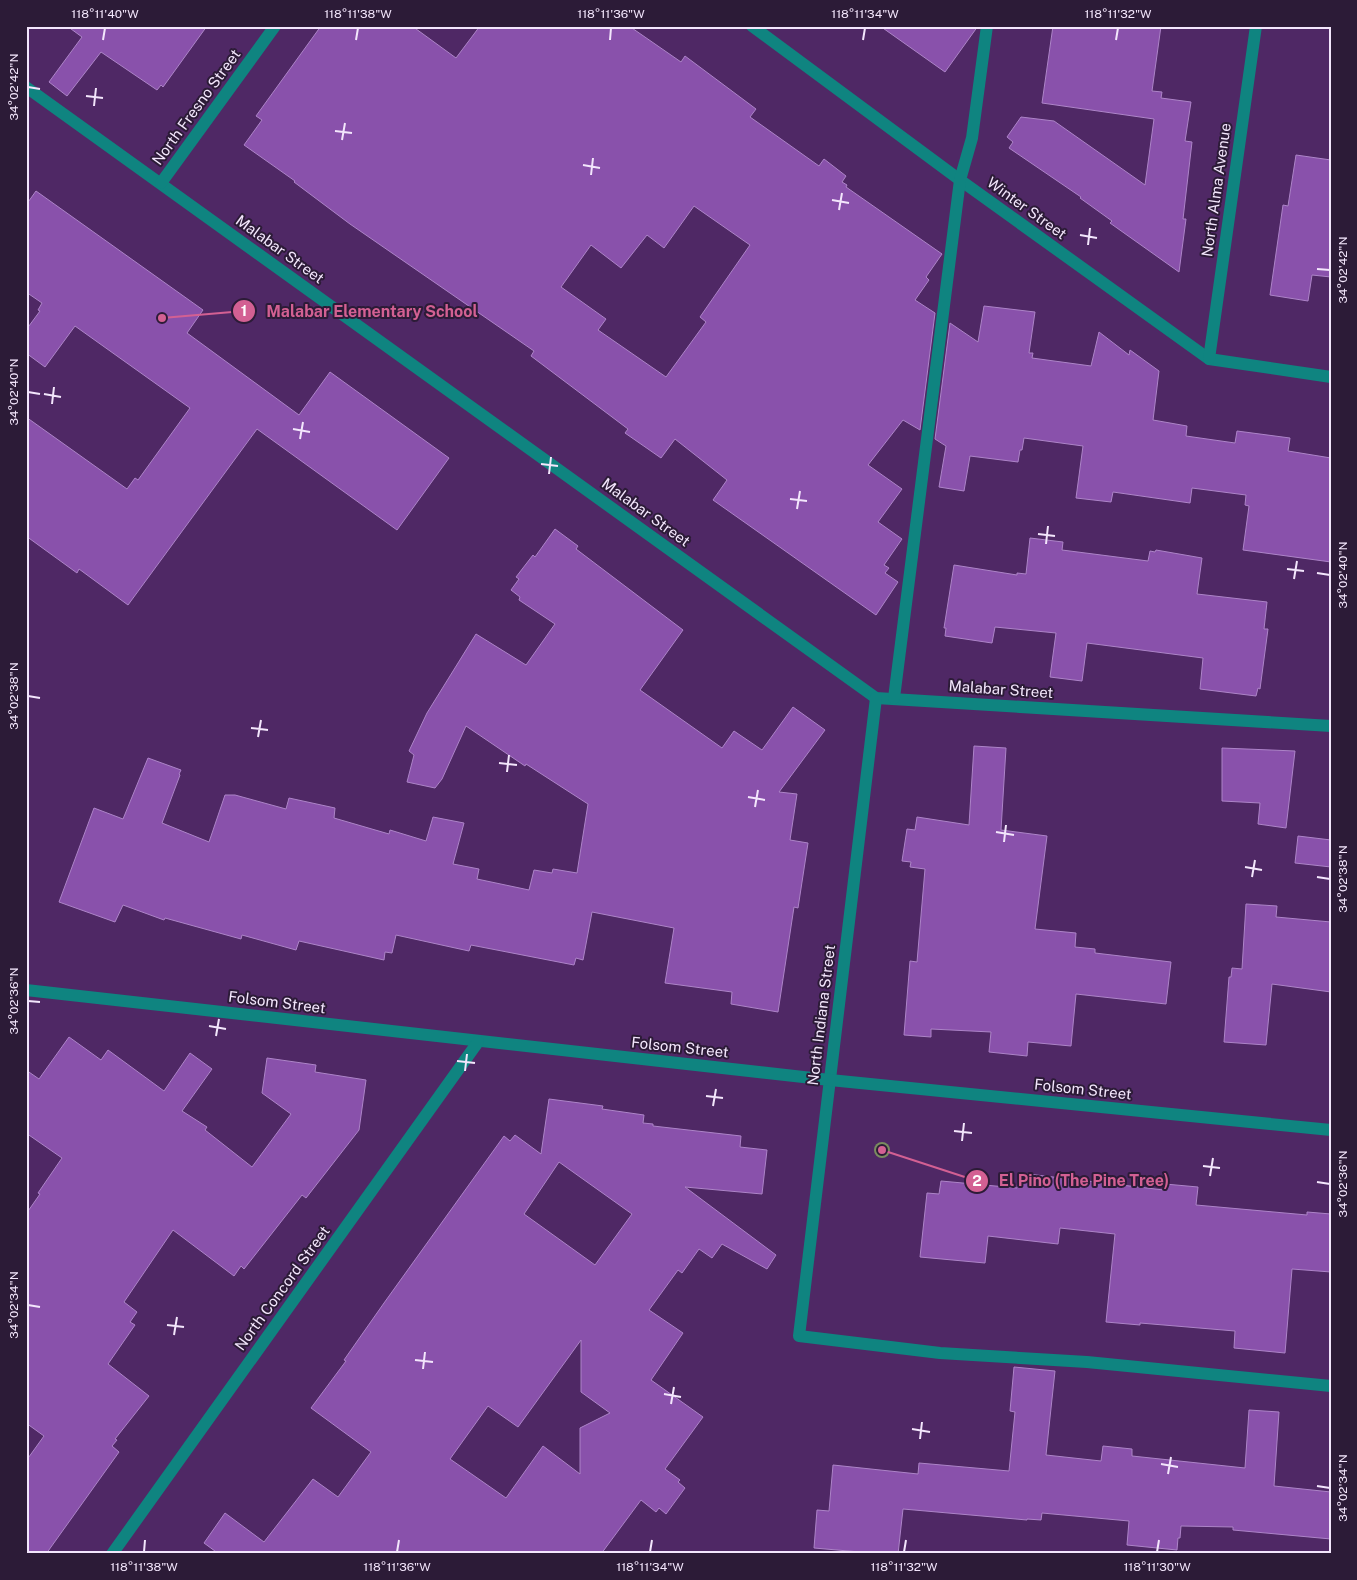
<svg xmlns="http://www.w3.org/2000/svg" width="1357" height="1580" viewBox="0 0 1357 1580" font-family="'Public Sans',sans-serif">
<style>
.building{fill:#8951ab;stroke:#ad84c8;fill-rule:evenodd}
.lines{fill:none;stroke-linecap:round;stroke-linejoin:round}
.minor{stroke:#0f8480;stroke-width:12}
.tree{fill:#7a8c5f}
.ticks{fill:none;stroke:#f3e6fc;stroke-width:2}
.labels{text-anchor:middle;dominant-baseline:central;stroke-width:4;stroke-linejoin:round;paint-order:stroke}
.street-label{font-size:15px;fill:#f3e6fc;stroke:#2c1b37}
.leader{fill:none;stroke:#d36093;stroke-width:2}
.callout-dot{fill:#d36093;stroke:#2c1b37;stroke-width:2}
.mark-label{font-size:15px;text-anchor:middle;font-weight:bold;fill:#fff}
.callout-label{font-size:16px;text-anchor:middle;font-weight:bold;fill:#d36093;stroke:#2c1b37;stroke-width:4;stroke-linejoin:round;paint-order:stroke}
.neatline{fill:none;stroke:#f3e6fc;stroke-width:2}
.ticks-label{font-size:12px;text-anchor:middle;fill:#f3e6fc}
</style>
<rect width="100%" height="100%" fill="#4f2865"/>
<g class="building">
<polygon points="67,26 207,26 163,87 161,85 157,90 101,52 67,96 49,82 82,37"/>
<path d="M 321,26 L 412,26 L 456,58 L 480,26 L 629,26 L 681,62 L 685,56 L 756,109 L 750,117 L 819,166 L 824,159 L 846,176 L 842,182 L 847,185 L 846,187 L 942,254 L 926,277 L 929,280 L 915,300 L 935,313 L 920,430 L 903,420 L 868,465 L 902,489 L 878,522 L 902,539 L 884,565 L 889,568 L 885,573 L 898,582 L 876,615 L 713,500 L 727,480 L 675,439 L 661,458 L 625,433 L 628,429 L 531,356 L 534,351 L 350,224 L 294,182 L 295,181 L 244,145 L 262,120 L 256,116 ZM 694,206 L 750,245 L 700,317 L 706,322 L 666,377 L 598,330 L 606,319 L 561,287 L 591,245 L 621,268 L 647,235 L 664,248 Z"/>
<polygon points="880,26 978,26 945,72"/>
<polygon points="1053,26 1161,26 1152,91 1162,92 1161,98 1191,102 1185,141 1192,142 1183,219 1186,219 1179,272 1110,223 1112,221 1080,198 1081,197 1009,148 1013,142 1007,137 1021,117 1054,121 1145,185 1154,119 1042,103"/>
<polygon points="1296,155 1331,160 1331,277 1312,275 1308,301 1270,295 1283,205 1288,206"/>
<polygon points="36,191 203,310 187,333 299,415 330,372 449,458 397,530 257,429 128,605 79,569 77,573 26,536 26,417 127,489 135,478 138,480 190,408 75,326 45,367 26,353 26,330 40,311 38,310 42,303 26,292 26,205"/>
<polygon points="984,306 1035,312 1029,353 1033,353 1032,358 1091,366 1099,332 1129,355 1130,350 1159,371 1153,420 1187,426 1186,436 1235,443 1237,431 1290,438 1288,451 1331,458 1331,562 1243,550 1249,506 1245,505 1246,495 1192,488 1190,503 1113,492 1111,502 1076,498 1083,446 1024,438 1022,450 1020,450 1018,462 970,456 964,491 939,487 946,446 935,439 950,323 978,342"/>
<polygon points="555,529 578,546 576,549 683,630 640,690 722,748 734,731 762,750 793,707 825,730 779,792 797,794 790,840 808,843 798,908 794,907 778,1012 731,1004 732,992 665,983 674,928 592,912 583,960 576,958 574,965 471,945 469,951 396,935 392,953 385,952 384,960 299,941 296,950 242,935 241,939 165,918 164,920 123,905 115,922 59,902 94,808 123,819 148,758 181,770 179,774 180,775 162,823 209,842 225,795 235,795 286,809 289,798 335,808 334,818 389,834 390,830 426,841 433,817 464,823 453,864 479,869 477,879 529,890 534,870 552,873 553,869 577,873 588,804 526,764 525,766 466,726 442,779 435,788 407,782 414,755 409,751 427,713 476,634 526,665 555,624 519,600 520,597 511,590 519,579 516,577 533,555 535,557"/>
<polygon points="1030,538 1063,542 1062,550 1148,561 1150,551 1155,552 1156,550 1202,558 1197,594 1267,602 1264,629 1268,629 1260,689 1258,688 1256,696 1200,689 1203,658 1087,643 1082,681 1050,677 1056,633 995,627 992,643 945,636 946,628 944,628 954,565 1017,575 1017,573 1026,574"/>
<polygon points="974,746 1006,748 1001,830 1047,836 1035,929 1076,933 1075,947 1095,949 1095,953 1171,962 1166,1004 1076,994 1071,1046 1028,1042 1027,1056 989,1052 991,1032 931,1029 931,1037 904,1035 910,961 917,962 925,869 910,867 911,862 902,861 907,829 915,830 917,817 969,825"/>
<polygon points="1222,748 1295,751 1286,828 1258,824 1260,803 1222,801"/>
<polygon points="1298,836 1331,840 1331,867 1295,863"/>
<polygon points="1246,904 1277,906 1276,917 1331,922 1331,992 1272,984 1266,1045 1224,1042 1229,977 1231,977 1232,968 1242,969"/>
<polygon points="69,1037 101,1060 108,1050 164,1091 190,1053 212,1069 182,1111 207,1127 205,1130 252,1167 291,1114 262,1093 267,1058 316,1065 315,1072 366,1080 359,1130 306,1198 302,1195 244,1269 241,1266 234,1276 173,1230 124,1302 137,1312 130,1322 135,1325 108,1364 149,1396 115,1439 117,1440 112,1446 119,1452 46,1554 26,1554 26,1461 44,1436 26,1423 26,1214 40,1194 38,1193 62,1158 26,1133 26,1070 39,1079"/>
<path d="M 549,1099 L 603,1106 L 602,1109 L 644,1115 L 643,1123 L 653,1124 L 653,1126 L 741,1136 L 740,1147 L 767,1150 L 762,1194 L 685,1187 L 776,1255 L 767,1269 L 722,1244 L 712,1258 L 699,1249 L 682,1273 L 678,1270 L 649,1310 L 683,1333 L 651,1380 L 703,1417 L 665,1469 L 680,1480 L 678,1482 L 685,1488 L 666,1514 L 659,1508 L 656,1512 L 641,1500 L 601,1554 L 219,1554 L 204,1543 L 225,1513 L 264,1542 L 313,1479 L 338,1497 L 371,1452 L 311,1408 L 346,1361 L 344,1360 L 384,1303 L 504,1136 L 510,1141 L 515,1135 L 541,1154 ZM 559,1162 L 632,1214 L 595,1265 L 524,1214 ZM 581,1340 L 581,1392 L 610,1413 L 580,1428 L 580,1474 L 543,1446 L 506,1498 L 450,1459 L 488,1406 L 518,1427 Z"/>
<polygon points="1019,1173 1164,1190 1165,1184 1198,1187 1196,1205 1307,1215 1307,1212 1331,1214 1331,1272 1292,1269 1285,1353 1234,1348 1235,1331 1140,1323 1140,1325 1106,1322 1115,1234 1060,1228 1058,1244 988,1236 985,1263 920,1257 927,1193 939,1194 941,1181 1017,1188"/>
<polygon points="1014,1367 1055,1371 1046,1455 1101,1461 1103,1446 1132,1449 1132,1456 1245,1468 1249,1410 1279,1412 1274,1486 1331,1492 1331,1539 1233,1530 1233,1527 1181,1526 1180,1538 1178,1538 1177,1550 1127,1545 1129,1521 1042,1513 1041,1520 1027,1519 1027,1520 903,1509 898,1554 860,1554 860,1552 814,1548 817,1510 829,1511 833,1465 918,1474 919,1463 1009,1471 1015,1412 1010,1411"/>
</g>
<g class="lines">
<g class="minor">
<polyline points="752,26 960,180 1209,359 1331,377"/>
<polyline points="26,87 876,698 1331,726"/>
<polyline points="161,183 275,26"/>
<polyline points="1209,359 1256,26"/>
<polyline points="876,698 799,1336 940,1353 1087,1362 1331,1386"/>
<polyline points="894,698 960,180 972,138 987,26"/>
<polyline points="26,990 830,1080 1331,1130"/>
<polyline points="112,1554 478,1042"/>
</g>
</g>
<circle class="tree" cx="882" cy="1150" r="8"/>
<path class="ticks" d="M 103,40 L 105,28M 356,40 L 358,28M 610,40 L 611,28M 863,40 L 865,28M 1116,40 L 1118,28M 28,87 L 40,89M 86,96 L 103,98M 94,106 L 96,88M 335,131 L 352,133M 342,140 L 345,123M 583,165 L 600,168M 591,175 L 593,158M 832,200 L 849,203M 839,210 L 842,193M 1080,235 L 1097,238M 1088,245 L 1090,228M 1317,269 L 1330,270M 28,392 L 40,394M 44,394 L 61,397M 52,404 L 54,387M 293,429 L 310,432M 300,439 L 303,422M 541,464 L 558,466M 549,474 L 551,457M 790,499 L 807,501M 797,509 L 800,491M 1038,534 L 1055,536M 1046,544 L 1048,526M 1287,569 L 1304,571M 1317,573 L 1330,575M 1294,579 L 1297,561M 28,696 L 40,698M 251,728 L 268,730M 258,737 L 261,720M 499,763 L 517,765M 507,772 L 509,755M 748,797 L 765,800M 755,807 L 758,790M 996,832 L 1014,835M 1004,842 L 1006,825M 1245,867 L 1262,870M 1252,877 L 1255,860M 1317,877 L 1330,879M 28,1001 L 40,1002M 209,1026 L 226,1029M 216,1036 L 219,1019M 457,1061 L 475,1063M 465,1071 L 467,1054M 706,1096 L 723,1098M 713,1106 L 716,1089M 954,1131 L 972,1133M 962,1141 L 964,1123M 1203,1166 L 1220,1168M 1210,1176 L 1213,1158M 1317,1182 L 1330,1184M 28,1305 L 40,1307M 167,1325 L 184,1327M 174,1335 L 177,1317M 415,1360 L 433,1362M 423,1369 L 425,1352M 664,1394 L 681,1397M 671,1404 L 674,1387M 912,1429 L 930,1432M 920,1439 L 922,1422M 1161,1464 L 1178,1467M 1168,1474 L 1171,1457M 1317,1486 L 1330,1488M 144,1552 L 145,1540M 397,1552 L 399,1540M 650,1552 L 652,1540M 904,1552 L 906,1540M 1157,1552 L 1159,1540"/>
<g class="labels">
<g class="street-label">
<text transform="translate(196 107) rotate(-54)">North Fresno Street</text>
<text transform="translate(1216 190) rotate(-82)">North Alma Avenue</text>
<text transform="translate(1027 208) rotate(36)">Winter Street</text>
<text transform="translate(280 249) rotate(36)">Malabar Street</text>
<text transform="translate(646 512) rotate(36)">Malabar Street</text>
<text transform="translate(1001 689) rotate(4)">Malabar Street</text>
<text transform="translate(277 1002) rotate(7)">Folsom Street</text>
<text transform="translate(821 1015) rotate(-83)">North Indiana Street</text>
<text transform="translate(680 1047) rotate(6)">Folsom Street</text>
<text transform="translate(1083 1089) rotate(6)">Folsom Street</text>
<text transform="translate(282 1288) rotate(-54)">North Concord Street</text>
</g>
</g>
<path class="leader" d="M162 318L244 311M882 1150L977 1181"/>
<g class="callout-dot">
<circle cx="162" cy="318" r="5"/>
<circle cx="882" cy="1150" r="5"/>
<circle cx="244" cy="311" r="12"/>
<circle cx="977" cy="1181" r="12"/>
</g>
<g class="mark-label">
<text x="244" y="316">1</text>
<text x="977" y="1186">2</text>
</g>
<g class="callout-label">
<text x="372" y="317">Malabar Elementary School</text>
<text x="1084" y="1186">El Pino (The Pine Tree)</text>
</g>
<rect width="1357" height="1580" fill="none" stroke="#2c1b37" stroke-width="55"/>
<rect x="28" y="28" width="1302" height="1524" class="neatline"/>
<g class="ticks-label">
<text x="105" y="18">118°11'40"W</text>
<text x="358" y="18">118°11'38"W</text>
<text x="611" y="18">118°11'36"W</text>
<text x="865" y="18">118°11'34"W</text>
<text x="1118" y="18">118°11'32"W</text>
<text transform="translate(14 87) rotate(-90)" y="4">34°02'42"N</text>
<text transform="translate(1343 270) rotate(-90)" y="4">34°02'42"N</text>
<text transform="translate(14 392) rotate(-90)" y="4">34°02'40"N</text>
<text transform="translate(1343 575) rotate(-90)" y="4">34°02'40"N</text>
<text transform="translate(14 696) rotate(-90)" y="4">34°02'38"N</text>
<text transform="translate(1343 879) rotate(-90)" y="4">34°02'38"N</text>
<text transform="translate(14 1001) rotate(-90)" y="4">34°02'36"N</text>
<text transform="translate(1343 1184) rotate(-90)" y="4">34°02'36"N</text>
<text transform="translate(14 1305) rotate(-90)" y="4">34°02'34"N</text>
<text transform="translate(1343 1488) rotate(-90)" y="4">34°02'34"N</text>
<text x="144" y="1571">118°11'38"W</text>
<text x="397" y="1571">118°11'36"W</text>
<text x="650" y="1571">118°11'34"W</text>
<text x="904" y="1571">118°11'32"W</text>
<text x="1157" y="1571">118°11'30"W</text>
</g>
</svg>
